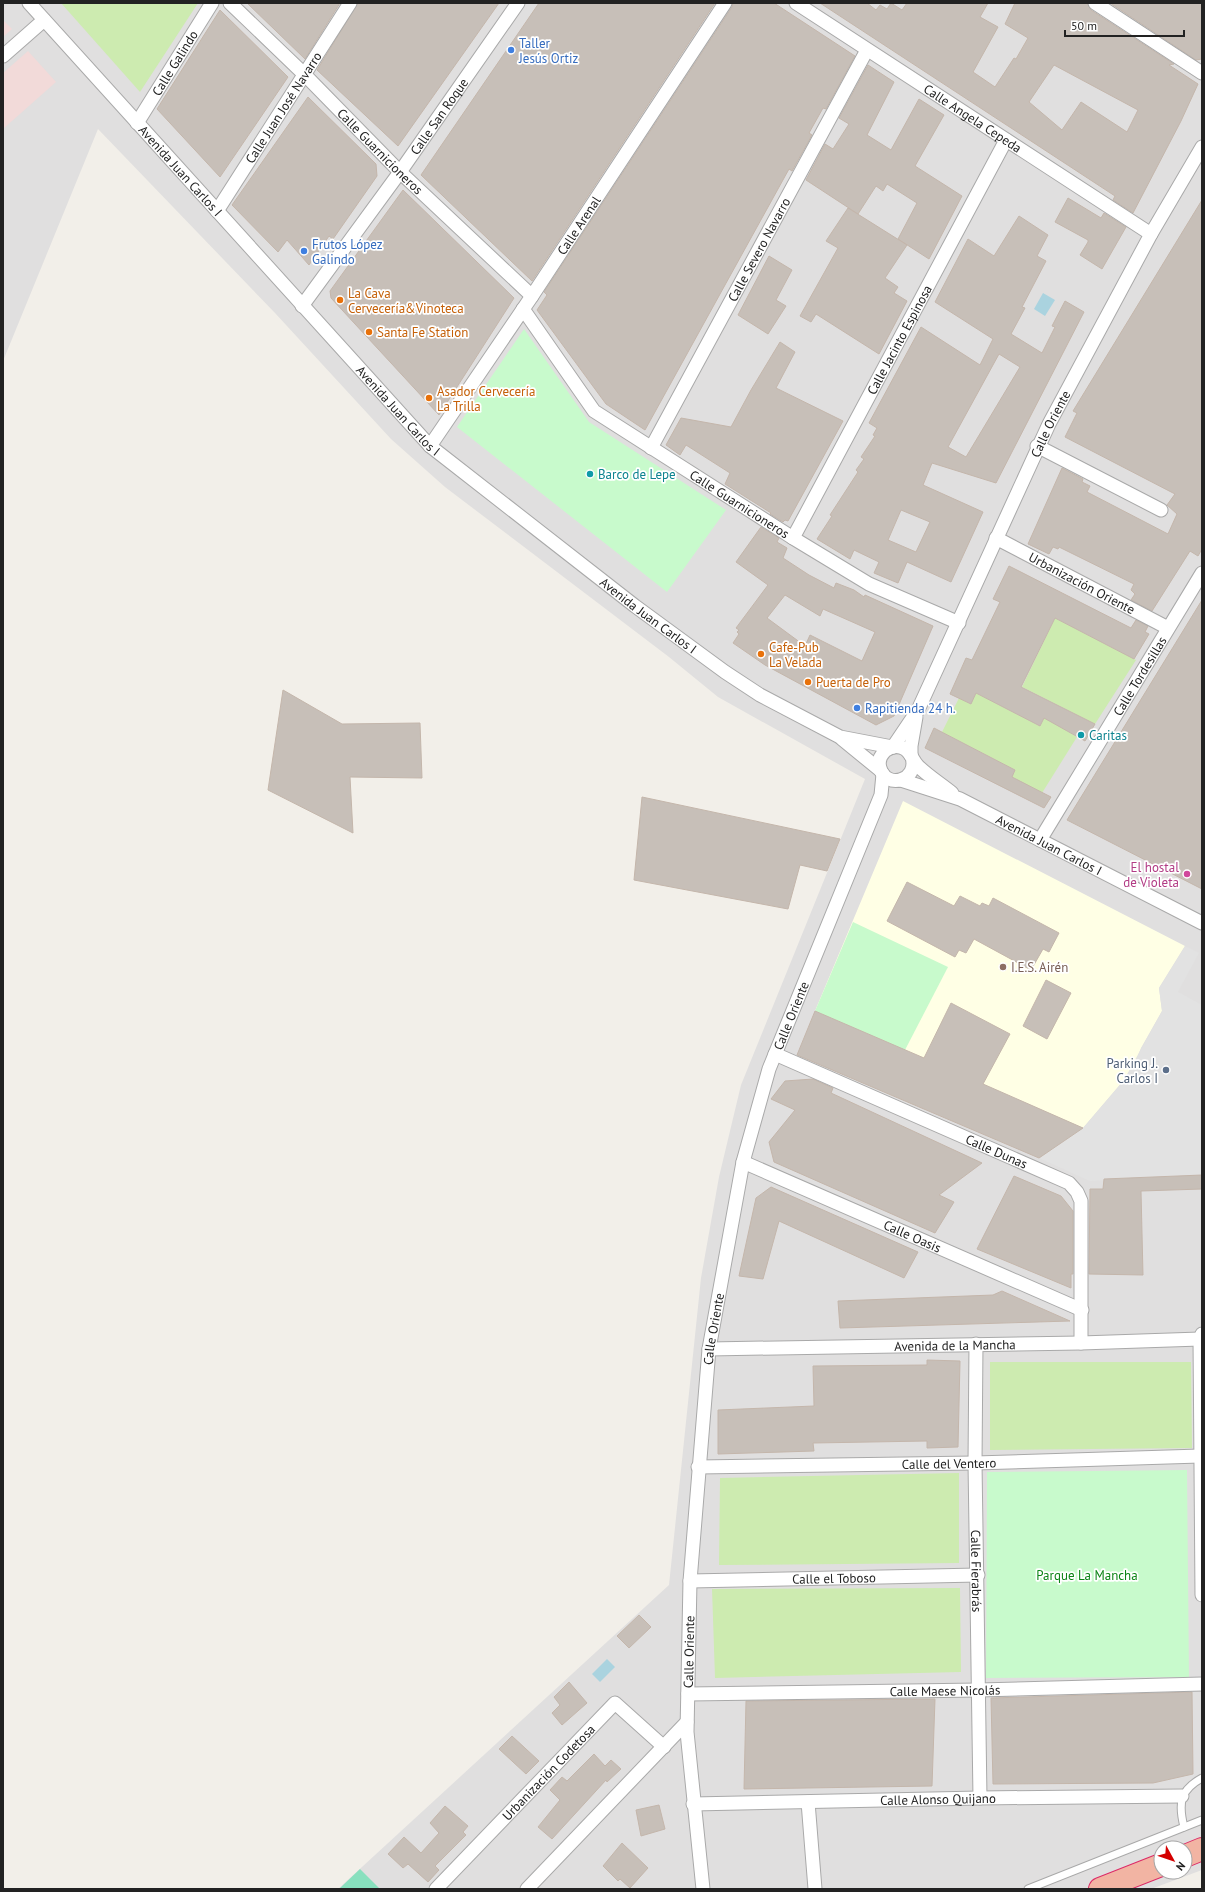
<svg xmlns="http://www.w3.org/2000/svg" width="1205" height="1892" viewBox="0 0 1205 1892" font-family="'PT Sans',sans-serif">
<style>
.residential{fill:#e0dfdf;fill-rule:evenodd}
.commercial{fill:#f2dad9}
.education{fill:#ffffe5}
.grass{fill:#cdebb0}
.park{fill:#c8facc}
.pitch{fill:#88e0be}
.parking{fill:#e2e2e2}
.water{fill:#aad3df}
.building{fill:#c7bfb8;stroke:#c4b6ab;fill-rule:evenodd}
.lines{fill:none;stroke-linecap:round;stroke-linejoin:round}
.service-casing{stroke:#a9a9a9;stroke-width:9}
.minor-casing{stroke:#a9a9a9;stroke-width:15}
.trunk-casing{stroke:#dc2a67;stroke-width:24}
.service{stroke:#fff;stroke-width:7}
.minor{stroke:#fff;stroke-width:13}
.trunk{stroke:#f2b4a3;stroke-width:22}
.shop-dot{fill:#3f7fe0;stroke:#fff;stroke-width:1.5}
.food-dot{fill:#e8710a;stroke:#fff;stroke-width:1.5}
.culture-dot{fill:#0f9aa8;stroke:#fff;stroke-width:1.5}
.hotel-dot{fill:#d1479c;stroke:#fff;stroke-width:1.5}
.education-dot{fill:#8d6e63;stroke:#fff;stroke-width:1.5}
.service-dot{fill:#5c6f8a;stroke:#fff;stroke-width:1.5}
.labels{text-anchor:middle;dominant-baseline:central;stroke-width:3.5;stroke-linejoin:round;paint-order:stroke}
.shop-label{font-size:13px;fill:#366cbe;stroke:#fff;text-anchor:start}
.street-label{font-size:13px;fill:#222;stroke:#fff}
.food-label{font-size:13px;fill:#c56008;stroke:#fff;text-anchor:start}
.culture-label{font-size:13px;fill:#0d838f;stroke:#fff;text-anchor:start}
.hotel-label{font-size:13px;fill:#b23c85;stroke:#fff;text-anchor:end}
.education-label{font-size:13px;fill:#785e54;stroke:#fff;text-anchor:start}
.service-label{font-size:13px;fill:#4e5e75;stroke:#fff;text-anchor:end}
.park-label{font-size:13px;fill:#0c8416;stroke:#fff}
</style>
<rect width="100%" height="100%" fill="#f2efe9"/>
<path class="residential" d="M 3,3 L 1202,3 L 1202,1870 L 1151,1889 L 338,1889 L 669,1585 L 701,1278 L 719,1177 L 741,1085 L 865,779 L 718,697 L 669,657 L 445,487 L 391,439 L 275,313 L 98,129 L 3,361 ZM 1161,1848 L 1185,1848 L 1185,1872 L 1161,1872 Z"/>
<g class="commercial">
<polygon points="3,20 12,29 3,37"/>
<polygon points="28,51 56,82 3,129 3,73"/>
</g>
<polygon class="education" points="903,801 1185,946 1159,988 1162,1011 1141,1048 1136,1060 1124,1080 1083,1128 815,1011"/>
<g class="grass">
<polygon points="61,3 198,3 140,92"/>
<polygon points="1055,618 1136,660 1095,724 1022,687"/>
<polygon points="976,693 1040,726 1047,711 1068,722 1064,729 1077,737 1042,793 1012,777 1015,770 942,732 959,698 971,704"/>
<polygon points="990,1362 1191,1362 1192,1448 990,1450"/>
<polygon points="959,1473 959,1563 719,1565 720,1478"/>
<polygon points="960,1588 961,1672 715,1678 712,1589"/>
</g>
<g class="park">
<polygon points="524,329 589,422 726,510 667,592 457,427"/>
<polygon points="853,922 948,967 905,1050 815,1011"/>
<polygon points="1187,1470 1189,1677 986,1678 987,1472"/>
</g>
<polygon class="pitch" points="360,1869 380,1889 339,1889"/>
<polygon class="parking" points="1185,946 1199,953 1178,992 1202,1005 1202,1175 1090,1181 1039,1158 1083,1128 1124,1080 1162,1011 1159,988"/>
<g class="water">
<polygon points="1043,293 1055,300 1045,316 1034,309"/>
<polygon points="607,1659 615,1667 600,1682 592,1674"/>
</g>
<g class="building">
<polygon points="247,3 340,3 305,59"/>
<polygon points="358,3 499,3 398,146 317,70"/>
<polygon points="539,3 715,3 532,281 421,175"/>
<polygon points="733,3 774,3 855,56 826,109 823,108 809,133 812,135 792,171 789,169 645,430 606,404 537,310 547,295 544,292 732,7"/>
<path d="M 820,3 L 867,3 L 876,10 L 880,5 L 887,9 L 891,3 L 902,10 L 907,3 L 988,3 L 980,17 L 998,27 L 973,72 L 995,87 L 1014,58 L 1016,59 L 1028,38 L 1005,24 L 1015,3 L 1087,3 L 1091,10 L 1174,64 L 1169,65 L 1198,84 L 1181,121 L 1133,213 L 1113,200 L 1115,196 ZM 1054,65 L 1138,110 L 1127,132 L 1081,102 L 1062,130 L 1029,102 Z"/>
<polygon points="1110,3 1202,3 1202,59 1196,60"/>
<polygon points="220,10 288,77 220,177 157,109"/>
<polygon points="868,65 894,82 867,135 891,150 919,99 944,115 915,166 962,196 929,259 898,239 917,203 887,184 883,191 876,186 858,214 806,180 825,144 833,149 849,124 839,118"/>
<polygon points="308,97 376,164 377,176 333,239 329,236 309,265 287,240 278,252 232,205"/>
<polygon points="403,190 514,298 439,415 331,298 330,291"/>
<polygon points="1068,198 1101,218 1104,213 1126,227 1102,269 1080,255 1088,242 1088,240 1055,222"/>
<polygon points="1202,200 1202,549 1198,556 1190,551 1152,611 1131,600 1135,594 1131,590 1134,584 1059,547 1058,549 1053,547 1049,554 1028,544 1062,468 1083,479 1082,482 1090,486 1087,492 1168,534 1177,514 1167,505 1175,494 1065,437 1077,413 1073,411"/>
<polygon points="848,208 907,245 885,278 898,287 894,293 907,301 879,354 816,314 811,322 800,316 838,248 826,241"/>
<path d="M 1019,216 L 1048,235 L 1037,256 L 1046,261 L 1022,307 L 1025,308 L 1011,334 L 1042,353 L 1055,327 L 1052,326 L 1065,301 L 1084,312 L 996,483 L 932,463 L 923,485 L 983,512 L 951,582 L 907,562 L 898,583 L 874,573 L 879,562 L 854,550 L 850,559 L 817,539 L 832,516 L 830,515 L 858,472 L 856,470 L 864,459 L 861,457 L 875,436 L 873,435 L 877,428 L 869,423 L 921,327 L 980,365 L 993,339 L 935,302 L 968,239 L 994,256 ZM 999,354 L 1020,367 L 966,457 L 948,447 ZM 901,510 L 930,522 L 916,552 L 888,540 Z"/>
<polygon points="769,256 792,270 776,300 786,306 768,334 738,315"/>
<polygon points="780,342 795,352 776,388 843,421 788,521 785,520 783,522 770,514 771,513 725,484 730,473 686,445 680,455 666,445 681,418 731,427 751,390"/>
<path d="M 761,527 L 779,538 L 777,542 L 787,548 L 783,558 L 809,575 L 834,588 L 836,583 L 854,590 L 864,597 L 865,595 L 933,626 L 894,716 L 876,725 L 765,665 L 733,643 L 739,634 L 737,632 L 739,630 L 736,628 L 768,585 L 736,562 ZM 785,595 L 820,616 L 823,609 L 875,632 L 862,661 L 810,635 L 805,646 L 767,618 Z"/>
<polygon points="1009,566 1131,628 1136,620 1148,626 1145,632 1149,634 1134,659 1055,618 1021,687 1095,724 1085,741 1044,718 1040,726 976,693 971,704 950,694 966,658 972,660 1000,602 993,599"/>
<polygon points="1202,600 1202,889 1067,820"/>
<polygon points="283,690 342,724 420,723 422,778 350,777 353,833 268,790"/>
<polygon points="934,728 1015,770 1012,777 1051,797 1044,808 925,748"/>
<polygon points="642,797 840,839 827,871 800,865 788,909 634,880"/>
<polygon points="907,882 954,906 960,896 980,906 982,903 989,906 993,898 1059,933 1049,952 1043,949 1031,970 974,939 966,953 959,950 955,957 887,921"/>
<polygon points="1046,980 1071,993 1047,1039 1023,1026"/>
<polygon points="951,1003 1010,1034 983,1084 1083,1128 1039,1158 797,1055 815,1011 924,1058"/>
<polygon points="813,1079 833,1088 831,1093 982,1163 939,1195 954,1202 935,1233 774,1162 769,1142 795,1110 771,1099 785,1081"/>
<polygon points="1202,1175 1202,1189 1141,1191 1143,1275 1089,1274 1090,1189 1103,1189 1104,1179"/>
<polygon points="1014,1176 1061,1196 1073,1211 1073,1274 1071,1274 1071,1288 977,1249"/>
<polygon points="771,1187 918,1252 904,1278 779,1221 763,1279 739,1276 756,1198"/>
<polygon points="1002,1291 1070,1321 840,1328 838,1301 993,1295"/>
<polygon points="927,1360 960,1361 958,1447 927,1448 927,1441 813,1443 814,1451 718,1454 718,1410 814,1406 813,1366 927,1365"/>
<polygon points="639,1615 651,1627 629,1648 617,1636"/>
<polygon points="569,1682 587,1703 562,1725 552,1713 560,1705 554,1697"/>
<polygon points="1192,1692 1193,1774 1153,1783 993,1784 991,1698"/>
<polygon points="935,1699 932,1786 744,1789 746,1701"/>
<polygon points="512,1736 539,1761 526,1774 499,1749"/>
<polygon points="594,1754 605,1766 611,1760 621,1769 607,1782 606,1780 552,1839 538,1827 560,1800 550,1790 562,1777 567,1781"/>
<polygon points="659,1805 665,1829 641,1836 636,1810"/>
<polygon points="445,1806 468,1826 463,1832 466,1835 435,1866 439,1870 428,1882 408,1864 403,1868 388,1854 404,1837 421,1853 439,1833 430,1823"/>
<polygon points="622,1843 648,1868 630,1888 620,1879 618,1881 603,1866"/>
</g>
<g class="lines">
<g class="service-casing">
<g id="service">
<path d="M 1184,1827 C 1178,1803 1180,1790 1202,1778"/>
<polyline points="1028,1889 1202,1820"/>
</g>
</g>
<g class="minor-casing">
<g id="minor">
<path id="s1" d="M 29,3 L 430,446 L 635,606 L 725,672 L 760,695 L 840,737 L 892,747"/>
<path id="s2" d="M 230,3 L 305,75 L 400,172 L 532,296"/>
<path id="s3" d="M 796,3 L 1151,234"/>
<polyline points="1095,3 1202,73"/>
<polyline points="3,56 44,20"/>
<path id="s4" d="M 137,123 L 212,3"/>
<path id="s5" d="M 217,211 L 350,3"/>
<path id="s6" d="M 302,306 L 400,172 L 518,3"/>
<path id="s7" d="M 523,309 L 594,411 L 793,538 L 869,584 L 959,623"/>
<path id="s8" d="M 430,446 L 532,296 L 725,3"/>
<polyline points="1037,446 1161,510"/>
<path id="s9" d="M 651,448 L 867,50"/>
<path id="s10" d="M 793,538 L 1006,140"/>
<path id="s11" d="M 996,538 L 1168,628"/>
<polyline points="842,739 880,770"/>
<path id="s12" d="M 893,747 L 918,710 L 1049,424 L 1151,234 L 1202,147"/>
<polyline points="911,756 911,746 916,717"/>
<path d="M 912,757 C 919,781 886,790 880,768 C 878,762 880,756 885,751 C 890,747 898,745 905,749 C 911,753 913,761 918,766 C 928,776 941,784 952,793"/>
<path id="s13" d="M 901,780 L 960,799 L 1202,923"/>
<path id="s14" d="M 1040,840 L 1202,573"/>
<path id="s15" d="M 775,1054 L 1069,1183 L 1077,1192 L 1081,1201 L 1081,1343"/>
<path id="s16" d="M 743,1162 L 1082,1310"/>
<polyline points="1202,1334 1200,1339 1202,1595"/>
<path id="s17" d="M 976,1344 L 975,1463 L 980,1798"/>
<path id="s18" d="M 709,1349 L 1081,1343 L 1200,1339"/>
<path id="s19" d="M 698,1467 L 975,1463 L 1200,1456"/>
<path id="s20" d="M 690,1581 L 978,1575"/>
<path id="s21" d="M 688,1694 L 979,1690 L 1202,1684"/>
<polyline points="808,1802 815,1889"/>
<path id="s22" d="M 693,1804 L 980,1798 L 1182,1796"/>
<path id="s23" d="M 436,1889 L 615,1703 L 664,1747"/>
<polyline points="527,1889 687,1722"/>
<path id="s24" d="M 703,1889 L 687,1732 L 690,1581 L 709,1349 L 743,1162 L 769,1069 L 881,795 L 883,774"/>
</g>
</g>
<g class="trunk-casing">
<g id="trunk">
<polyline points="1185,1856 1202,1849"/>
<polyline points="1100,1889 1161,1865"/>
</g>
</g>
<use href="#service" class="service"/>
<use href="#minor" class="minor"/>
<use href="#trunk" class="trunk"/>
</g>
<g class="shop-dot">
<circle cx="511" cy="50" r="4"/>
<circle cx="304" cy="251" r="4"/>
<circle cx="857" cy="708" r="4"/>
</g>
<g class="food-dot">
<circle cx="340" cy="300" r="4"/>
<circle cx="369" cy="332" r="4"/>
<circle cx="429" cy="398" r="4"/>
<circle cx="761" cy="654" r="4"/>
<circle cx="808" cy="682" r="4"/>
</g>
<g class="culture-dot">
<circle cx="590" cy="474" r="4"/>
<circle cx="1081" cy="735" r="4"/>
</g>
<circle class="hotel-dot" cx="1187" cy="874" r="4"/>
<circle class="education-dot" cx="1003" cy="967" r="4"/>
<circle class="service-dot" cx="1166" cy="1070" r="4"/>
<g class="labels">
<g class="shop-label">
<text x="519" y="43">Taller<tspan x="519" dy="15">Jesús Ortiz</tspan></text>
<text x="312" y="244">Frutos López<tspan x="312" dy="15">Galindo</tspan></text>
<text x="865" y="708">Rapitienda 24 h.</text>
</g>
<g class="street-label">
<text stroke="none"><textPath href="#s4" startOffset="71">Calle Galindo</textPath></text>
<text stroke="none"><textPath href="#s5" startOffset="123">Calle Juan José Navarro</textPath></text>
<text stroke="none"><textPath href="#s6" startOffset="234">Calle San Roque</textPath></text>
<text stroke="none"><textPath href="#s3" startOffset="211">Calle Angela Cepeda</textPath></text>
<text stroke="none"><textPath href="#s2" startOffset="211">Calle Guarnicioneros</textPath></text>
<text stroke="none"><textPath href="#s1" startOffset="226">Avenida Juan Carlos I</textPath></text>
<text stroke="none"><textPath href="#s8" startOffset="266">Calle Arenal</textPath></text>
<text stroke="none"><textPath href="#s9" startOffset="226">Calle Severo Navarro</textPath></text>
<text stroke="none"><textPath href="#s10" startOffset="225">Calle Jacinto Espinosa</textPath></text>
<text stroke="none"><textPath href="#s1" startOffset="550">Avenida Juan Carlos I</textPath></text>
<text stroke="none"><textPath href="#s12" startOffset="360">Calle Oriente</textPath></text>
<text stroke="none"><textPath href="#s7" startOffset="297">Calle Guarnicioneros</textPath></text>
<text stroke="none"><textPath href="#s11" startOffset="97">Urbanización Oriente</textPath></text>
<text stroke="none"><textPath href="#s1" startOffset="874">Avenida Juan Carlos I</textPath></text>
<text stroke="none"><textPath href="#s14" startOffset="192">Calle Tordesillas</textPath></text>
<text stroke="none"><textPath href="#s13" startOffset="162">Avenida Juan Carlos I</textPath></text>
<text stroke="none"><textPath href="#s24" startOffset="886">Calle Oriente</textPath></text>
<text stroke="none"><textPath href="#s15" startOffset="242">Calle Dunas</textPath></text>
<text stroke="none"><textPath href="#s16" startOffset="185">Calle Oasis</textPath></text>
<text stroke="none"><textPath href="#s24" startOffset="562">Calle Oriente</textPath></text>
<text stroke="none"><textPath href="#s18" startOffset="246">Avenida de la Mancha</textPath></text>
<text stroke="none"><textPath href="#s19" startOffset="251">Calle del Ventero</textPath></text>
<text stroke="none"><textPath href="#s17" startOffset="227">Calle Fierabrás</textPath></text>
<text stroke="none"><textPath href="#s20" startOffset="144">Calle el Toboso</textPath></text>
<text stroke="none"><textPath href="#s24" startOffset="238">Calle Oriente</textPath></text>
<text stroke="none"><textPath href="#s21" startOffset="257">Calle Maese Nicolás</textPath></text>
<text stroke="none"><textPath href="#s23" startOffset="162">Urbanización Codetosa</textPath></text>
<text stroke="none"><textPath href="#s22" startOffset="245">Calle Alonso Quijano</textPath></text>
</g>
<g class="food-label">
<text x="348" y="293">La Cava<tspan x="348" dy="15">Cervecería&amp;Vinoteca</tspan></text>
<text x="377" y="332">Santa Fe Station</text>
<text x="437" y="391">Asador Cervecería<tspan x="437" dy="15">La Trilla</tspan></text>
<text x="769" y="647">Cafe-Pub<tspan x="769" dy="15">La Velada</tspan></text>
<text x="816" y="682">Puerta de Pro</text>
</g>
<g class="culture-label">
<text x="598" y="474">Barco de Lepe</text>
<text x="1089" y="735">Caritas</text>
</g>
<g class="hotel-label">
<text x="1179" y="867">El hostal<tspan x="1179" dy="15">de Violeta</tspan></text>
</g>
<g class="education-label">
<text x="1011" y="967">I.E.S. Airén</text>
</g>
<g class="service-label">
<text x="1158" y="1063">Parking J.<tspan x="1158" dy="15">Carlos I</tspan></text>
</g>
<g class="park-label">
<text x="1087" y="1575">Parque La Mancha</text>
</g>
</g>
<rect width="1205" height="1892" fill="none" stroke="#222222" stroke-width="8"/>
<g transform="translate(1173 1860) rotate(130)"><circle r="19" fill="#ffffff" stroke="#a7a7a7"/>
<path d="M0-3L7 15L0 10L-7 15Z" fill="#d40000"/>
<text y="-6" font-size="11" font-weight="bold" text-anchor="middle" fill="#222222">N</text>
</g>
<path d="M1065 30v6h119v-6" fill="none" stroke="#222222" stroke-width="2"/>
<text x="1071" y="30" font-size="12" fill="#222222" stroke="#ffffff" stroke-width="3" paint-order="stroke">50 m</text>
</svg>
